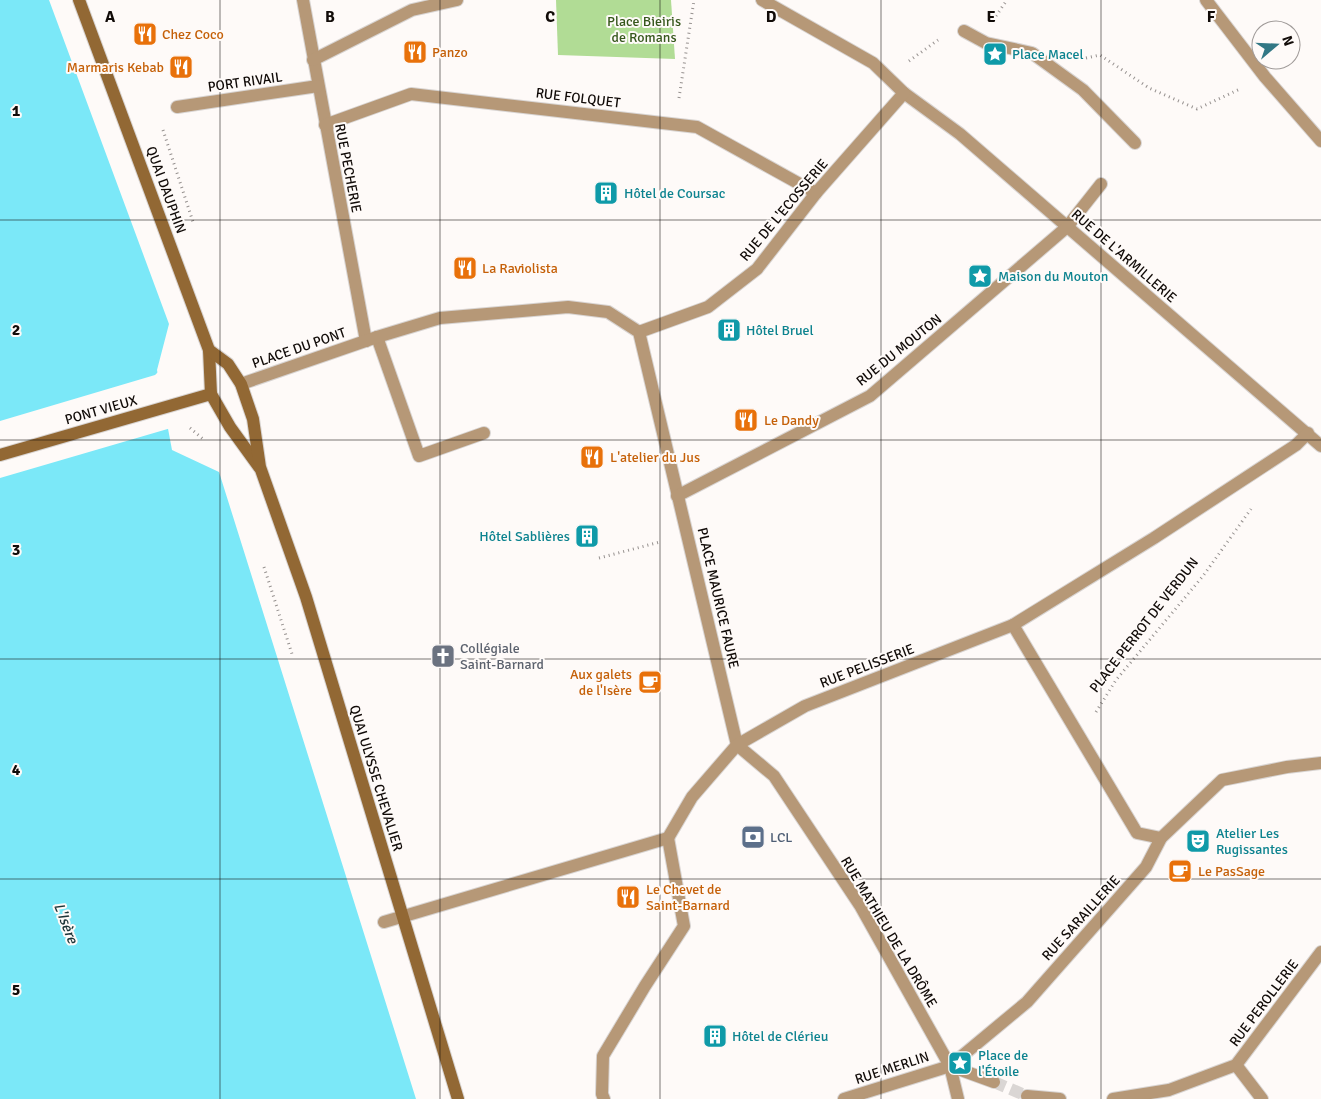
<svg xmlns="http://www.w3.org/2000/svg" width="1321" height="1099" viewBox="0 0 1321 1099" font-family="Signika,sans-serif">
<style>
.green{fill:#b1dc95}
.water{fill:#7be8f8}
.pier{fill:#fefaf8}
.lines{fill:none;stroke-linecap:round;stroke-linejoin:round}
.street-tunnel{stroke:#dad6d4;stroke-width:12;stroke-dasharray:12 6;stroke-linecap:butt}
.street-casing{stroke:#d8d4d2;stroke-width:14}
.secondary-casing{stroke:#d8d4d2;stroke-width:14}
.path{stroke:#96918f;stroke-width:3;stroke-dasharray:1 4;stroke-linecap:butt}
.street{stroke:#b69877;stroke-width:12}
.secondary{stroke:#926834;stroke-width:12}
.grid{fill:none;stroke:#110b08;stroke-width:1;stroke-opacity:0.55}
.labels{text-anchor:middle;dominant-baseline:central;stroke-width:4;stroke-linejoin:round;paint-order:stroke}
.park-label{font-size:14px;fill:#36571c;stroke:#fefaf8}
.food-label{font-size:14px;fill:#c56008;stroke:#fefaf8;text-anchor:start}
.culture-label{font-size:14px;fill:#0d838f;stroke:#fefaf8;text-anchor:start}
.street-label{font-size:14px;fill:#110b08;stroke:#fefaf8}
.worship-label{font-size:14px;fill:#5b616d;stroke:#fefaf8;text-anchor:start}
.service-label{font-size:14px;fill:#4e5e75;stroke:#fefaf8;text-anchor:start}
.water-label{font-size:15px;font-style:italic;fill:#1b3437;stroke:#fefaf8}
.grid-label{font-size:16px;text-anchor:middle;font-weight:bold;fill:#110b08;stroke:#fefaf8;stroke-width:4;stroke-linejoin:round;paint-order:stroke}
</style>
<rect width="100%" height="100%" fill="#fefaf8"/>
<polygon class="green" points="556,0 671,0 675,59 558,55"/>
<polygon class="water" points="0,0 49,0 169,324 157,370 172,450 219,472 416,1099 0,1099"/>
<polygon class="pier" points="160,370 171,428 0,478 0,421 155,375"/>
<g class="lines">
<polyline class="street-tunnel" points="994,1082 1027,1096"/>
<g class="street-casing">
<g id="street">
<polyline points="303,0 366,341"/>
<polyline points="762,0 873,63 904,93 960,134 1321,446"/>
<polyline points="1206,0 1265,77 1321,141"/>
<polyline points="964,31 986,43 1032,53 1083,90 1135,143"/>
<polyline points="313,60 412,10 457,0"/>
<polyline points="177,107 318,86"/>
<polyline points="325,125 411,94 697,127 816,193"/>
<polyline points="639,332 708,307 757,269 816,193 904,93"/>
<polyline points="377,337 419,456 484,433"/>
<polyline points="241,384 377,337 440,318 568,307 608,312 639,332 737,745"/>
<polyline points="677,496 870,396 1067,227 1101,184"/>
<polyline points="1013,625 1137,833 1161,838"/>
<polyline points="737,745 774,776 861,907 950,1066 958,1099"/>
<polyline points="384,922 668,838 692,797 737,745 805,706 1013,625 1154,538 1296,445 1308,433"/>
<polyline points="1236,1065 1262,1099"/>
<polyline points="950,1066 994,1082"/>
<polyline points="1027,1096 1060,1099"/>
<polyline points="604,1099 602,1094 603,1056 645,986 684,926 668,838"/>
<polyline points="844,1099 950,1066 1027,1002 1146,867 1161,838 1222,780 1287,767 1321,763"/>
<polyline points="1113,1099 1169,1090 1236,1065 1321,952"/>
</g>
</g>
<g class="secondary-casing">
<g id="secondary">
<polyline points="79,0 209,350 211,394 230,427 259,467"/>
<polyline points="209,350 228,364 241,384 253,419 260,467 306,597 458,1099"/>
<polyline points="0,455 211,394"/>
</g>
</g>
<g class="path">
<polyline points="996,16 1007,0"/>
<polyline points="1086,58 1100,55 1149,88 1197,109 1240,89"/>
<polyline points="909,61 938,40"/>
<polyline points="679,98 694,0"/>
<polyline points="163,130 193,222"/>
<polyline points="190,428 204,440"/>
<polyline points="599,558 660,542"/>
<polyline points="264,567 292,654"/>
<polyline points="1096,712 1116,680 1203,576 1251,509"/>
</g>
<use href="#street" class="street"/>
<use href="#secondary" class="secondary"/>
</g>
<path class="grid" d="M 220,0 L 220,1099M 440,0 L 440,1099M 660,0 L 660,1099M 881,0 L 881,1099M 1101,0 L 1101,1099M 0,220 L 1321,220M 0,440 L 1321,440M 0,659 L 1321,659M 0,879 L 1321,879"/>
<defs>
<g id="restaurant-square" transform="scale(1.25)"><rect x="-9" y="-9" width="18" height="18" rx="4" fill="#e8710a" stroke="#fefaf8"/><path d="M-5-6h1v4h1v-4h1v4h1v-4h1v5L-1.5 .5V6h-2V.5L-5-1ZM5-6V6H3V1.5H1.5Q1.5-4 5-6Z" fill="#fff"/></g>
<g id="sight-square" transform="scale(1.25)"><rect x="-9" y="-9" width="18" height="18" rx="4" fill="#0f9aa8" stroke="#fefaf8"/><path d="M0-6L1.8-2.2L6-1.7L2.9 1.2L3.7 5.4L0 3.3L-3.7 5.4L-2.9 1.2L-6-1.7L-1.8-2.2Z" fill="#fff"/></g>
<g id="building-square" transform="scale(1.25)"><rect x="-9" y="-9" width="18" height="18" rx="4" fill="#0f9aa8" stroke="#fefaf8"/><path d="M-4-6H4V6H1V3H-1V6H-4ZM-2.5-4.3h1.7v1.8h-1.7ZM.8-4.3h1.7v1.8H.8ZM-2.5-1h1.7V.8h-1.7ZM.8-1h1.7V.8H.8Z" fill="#fff"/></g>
<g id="church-square" transform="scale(1.25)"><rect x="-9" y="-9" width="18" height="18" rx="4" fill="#6b7280" stroke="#fefaf8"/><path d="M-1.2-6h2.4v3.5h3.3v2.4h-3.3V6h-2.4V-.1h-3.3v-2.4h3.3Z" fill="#fff"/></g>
<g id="cafe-square" transform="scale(1.25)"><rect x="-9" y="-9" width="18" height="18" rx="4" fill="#e8710a" stroke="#fefaf8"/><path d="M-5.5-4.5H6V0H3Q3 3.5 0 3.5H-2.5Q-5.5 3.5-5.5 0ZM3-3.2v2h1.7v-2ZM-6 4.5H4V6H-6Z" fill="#fff"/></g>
<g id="bank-square" transform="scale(1.25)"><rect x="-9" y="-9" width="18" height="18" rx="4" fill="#5c6f8a" stroke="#fefaf8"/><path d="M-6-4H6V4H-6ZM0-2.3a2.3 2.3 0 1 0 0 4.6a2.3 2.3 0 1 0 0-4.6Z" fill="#fff"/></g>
<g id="theatre-square" transform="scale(1.25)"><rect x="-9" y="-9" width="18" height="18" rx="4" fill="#0f9aa8" stroke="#fefaf8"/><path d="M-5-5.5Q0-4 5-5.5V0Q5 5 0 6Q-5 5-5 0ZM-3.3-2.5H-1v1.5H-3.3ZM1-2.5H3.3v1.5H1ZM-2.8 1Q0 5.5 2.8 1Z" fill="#fff"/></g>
</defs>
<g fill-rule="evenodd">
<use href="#restaurant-square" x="145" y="34"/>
<use href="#restaurant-square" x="415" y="52"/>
<use href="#sight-square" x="995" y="54"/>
<use href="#restaurant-square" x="181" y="67"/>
<use href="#building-square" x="606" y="193"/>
<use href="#restaurant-square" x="465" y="268"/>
<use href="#sight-square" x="980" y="276"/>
<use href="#building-square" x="729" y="330"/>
<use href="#restaurant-square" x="746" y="420"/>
<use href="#restaurant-square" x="592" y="457"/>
<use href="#building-square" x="587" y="536"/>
<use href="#church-square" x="443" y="656"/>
<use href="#cafe-square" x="650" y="682"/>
<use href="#bank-square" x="753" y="837"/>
<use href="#theatre-square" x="1198" y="841"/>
<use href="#cafe-square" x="1180" y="871"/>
<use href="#restaurant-square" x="628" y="897"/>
<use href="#building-square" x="715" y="1036"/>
<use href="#sight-square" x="960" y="1063"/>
</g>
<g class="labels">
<g class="park-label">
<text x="644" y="21">Place Bieiris<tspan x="644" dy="16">de Romans</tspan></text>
</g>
<g class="food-label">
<text x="162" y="34">Chez Coco</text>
<text x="432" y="52">Panzo</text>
<text x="164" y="67" text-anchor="end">Marmaris Kebab</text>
<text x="482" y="268">La Raviolista</text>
<text x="764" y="420">Le Dandy</text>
<text x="610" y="457">L'atelier du Jus</text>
<text x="632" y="674" text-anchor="end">Aux galets<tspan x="632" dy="16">de l'Isère</tspan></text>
<text x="1198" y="871">Le PasSage</text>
<text x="646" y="889">Le Chevet de<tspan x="646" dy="16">Saint-Barnard</tspan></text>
</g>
<g class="culture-label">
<text x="1012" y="54">Place Macel</text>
<text x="624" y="193">Hôtel de Coursac</text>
<text x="998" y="276">Maison du Mouton</text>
<text x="746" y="330">Hôtel Bruel</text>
<text x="570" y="536" text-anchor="end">Hôtel Sablières</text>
<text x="1216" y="833">Atelier Les<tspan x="1216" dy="16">Rugissantes</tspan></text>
<text x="732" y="1036">Hôtel de Clérieu</text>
<text x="978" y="1055">Place de<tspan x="978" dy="16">l'Étoile</tspan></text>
</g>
<g class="street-label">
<text transform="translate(245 82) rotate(-8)">PORT RIVAIL</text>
<text transform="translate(578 98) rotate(7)">RUE FOLQUET</text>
<text transform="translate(348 168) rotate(79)">RUE PECHERIE</text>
<text transform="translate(166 190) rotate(70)">QUAI DAUPHIN</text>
<text transform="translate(784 210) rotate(-50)">RUE DE L'ECOSSERIE</text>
<text transform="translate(1124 256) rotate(41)">RUE DE L'ARMILLERIE</text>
<text transform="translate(299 348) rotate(-19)">PLACE DU PONT</text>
<text transform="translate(899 350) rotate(-39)">RUE DU MOUTON</text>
<text transform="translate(101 410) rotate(-16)">PONT VIEUX</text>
<text transform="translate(718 598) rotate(77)">PLACE MAURICE FAURE</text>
<text transform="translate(1144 625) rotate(-52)">PLACE PERROT DE VERDUN</text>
<text transform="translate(867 666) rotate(-21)">RUE PELISSERIE</text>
<text transform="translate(376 778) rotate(73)">QUAI ULYSSE CHEVALIER</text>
<text transform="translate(1081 918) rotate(-48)">RUE SARAILLERIE</text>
<text transform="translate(889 932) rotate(59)">RUE MATHIEU DE LA DRÔME</text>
<text transform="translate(1264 1003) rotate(-53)">RUE PEROLLERIE</text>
<text transform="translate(892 1068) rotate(-18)">RUE MERLIN</text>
</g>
<g class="worship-label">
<text x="460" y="648">Collégiale<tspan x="460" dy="16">Saint-Barnard</tspan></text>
</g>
<g class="service-label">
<text x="770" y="837">LCL</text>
</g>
<g class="water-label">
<text transform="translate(66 923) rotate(69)">L'Isère</text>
</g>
</g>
<g class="grid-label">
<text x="110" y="22">A</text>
<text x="330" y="22">B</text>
<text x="550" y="22">C</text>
<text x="771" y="22">D</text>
<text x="991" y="22">E</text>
<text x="1211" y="22">F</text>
<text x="16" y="116">1</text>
<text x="16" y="335">2</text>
<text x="16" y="555">3</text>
<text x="16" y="775">4</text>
<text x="16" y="995">5</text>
</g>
<g transform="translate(1276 45) rotate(71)"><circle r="24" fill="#fefaf8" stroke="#9f9a98"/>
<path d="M0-4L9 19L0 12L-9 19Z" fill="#327885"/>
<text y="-8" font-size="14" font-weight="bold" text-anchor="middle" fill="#110b08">N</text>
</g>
</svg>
